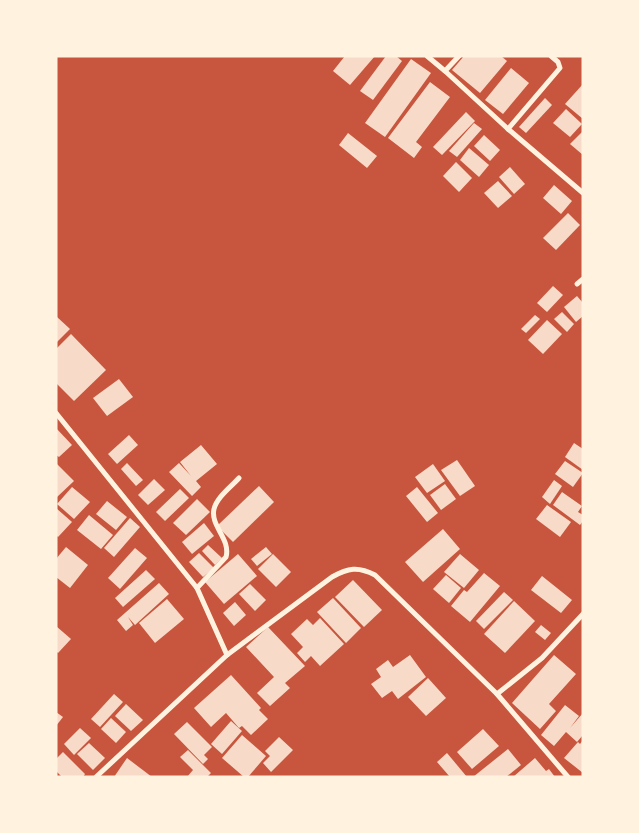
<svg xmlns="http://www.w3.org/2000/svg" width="639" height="833" viewBox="0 0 639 833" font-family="'Asap Condensed',sans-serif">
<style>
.building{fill:#f7dbc8}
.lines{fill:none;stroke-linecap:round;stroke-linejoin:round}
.minor{stroke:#fff3e0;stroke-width:5}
</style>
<rect width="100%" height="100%" fill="#c8553d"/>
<g class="building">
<polygon points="345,56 375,56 350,85 333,71"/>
<polygon points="386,56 396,56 402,61 373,100 360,91"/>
<polygon points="464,56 501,56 507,61 480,93 452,70"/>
<polygon points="411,59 431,73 385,137 365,123"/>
<polygon points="511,68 529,83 503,114 485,100"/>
<polygon points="430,82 450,97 416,142 422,147 414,158 388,138"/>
<polygon points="583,84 583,119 565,104"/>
<polygon points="545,98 552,105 526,133 519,127"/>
<polygon points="566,109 582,124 570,137 553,123"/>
<polygon points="466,112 475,121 442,155 433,147"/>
<polygon points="474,123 482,129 457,157 449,151"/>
<polygon points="583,131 583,155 570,144"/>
<polygon points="348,133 377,156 367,168 339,145"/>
<polygon points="484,135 500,150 490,161 474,146"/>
<polygon points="469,148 489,165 479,177 460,160"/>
<polygon points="456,162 472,178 459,192 443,176"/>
<polygon points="510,167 525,184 514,194 499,177"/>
<polygon points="498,181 512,196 498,208 484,193"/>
<polygon points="554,185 572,201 561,214 543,198"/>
<polygon points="568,213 580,225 556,250 543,238"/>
<polygon points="553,286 563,295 547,312 537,303"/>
<polygon points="577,296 583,303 583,316 576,322 564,307"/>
<polygon points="562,312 574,324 567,332 554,319"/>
<polygon points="535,315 540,319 526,333 521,329"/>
<polygon points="56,316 70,329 56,343"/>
<polygon points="547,320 562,334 543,354 528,340"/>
<polygon points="71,334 106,370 74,401 56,383 56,349"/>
<polygon points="119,379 133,397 107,416 93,398"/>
<polygon points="56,428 72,445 59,457 56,455"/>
<polygon points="129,435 138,445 117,464 108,454"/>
<polygon points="574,443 583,449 583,470 565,457"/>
<polygon points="201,445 217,464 196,481 201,487 192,496 169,472 179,463 191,476 180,462"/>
<polygon points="457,460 475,486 460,496 441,470"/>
<polygon points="565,461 583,473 573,487 555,474"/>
<polygon points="56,463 74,481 56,498"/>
<polygon points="127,463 143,480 136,486 121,469"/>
<polygon points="433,464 445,481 427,493 415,477"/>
<polygon points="154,479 165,490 148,505 138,495"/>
<polygon points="554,480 562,486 550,504 542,497"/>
<polygon points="445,484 456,499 441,510 430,495"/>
<polygon points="259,486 274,502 233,542 217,526"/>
<polygon points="72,487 90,502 74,519 57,504"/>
<polygon points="417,487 438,513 427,522 406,496"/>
<polygon points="180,489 189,498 165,521 156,512"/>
<polygon points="562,492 582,506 578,512 583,515 583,521 580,525 553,505"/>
<polygon points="197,499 210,512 186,535 173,523"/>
<polygon points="107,501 127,517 116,530 96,514"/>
<polygon points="547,505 571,522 560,537 536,519"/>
<polygon points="56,508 72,522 58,537 56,535"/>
<polygon points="89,515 113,535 101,549 77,530"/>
<polygon points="130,518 140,527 114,557 104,548"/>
<polygon points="204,523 214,536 192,554 182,542"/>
<polygon points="443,529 460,549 423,582 405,562"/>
<polygon points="208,545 222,558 215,565 202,551"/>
<polygon points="66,547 88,565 70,588 56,577 56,559"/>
<polygon points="266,547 272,554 257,566 251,559"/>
<polygon points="135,548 147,558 120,589 108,578"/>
<polygon points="199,553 214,568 203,577 189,562"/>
<polygon points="238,554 257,576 224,604 205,582"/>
<polygon points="273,554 291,572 276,587 258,569"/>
<polygon points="460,554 479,570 464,588 444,572"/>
<polygon points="146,570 155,579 123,607 115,598"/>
<polygon points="484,573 500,586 470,622 451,606 464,590 467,592"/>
<polygon points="446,575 461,588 449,603 433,589"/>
<polygon points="542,576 572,600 561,613 531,590"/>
<polygon points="353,580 382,610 364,627 335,597"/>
<polygon points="159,583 169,594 135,625 128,617 133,625 126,631 117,620"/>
<polygon points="250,584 266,600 255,611 239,594"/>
<polygon points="504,592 513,600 484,629 476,621"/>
<polygon points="333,598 361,628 346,643 317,612"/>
<polygon points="167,599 184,619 155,643 139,623"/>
<polygon points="514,601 535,621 505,653 484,634"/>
<polygon points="235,602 246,615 234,626 223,613"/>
<polygon points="320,618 344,644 320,666 311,656 305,662 297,653 303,647 291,634 307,619 313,625"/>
<polygon points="541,625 551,633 545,640 535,632"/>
<polygon points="56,626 71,639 58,653 56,651"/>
<polygon points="268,627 305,666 285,683 290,688 270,706 257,693 274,677 246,647"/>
<polygon points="410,655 426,677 398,699 392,691 382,698 371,684 381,677 376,669 388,660 393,667"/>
<polygon points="554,655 576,674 549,704 556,711 540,729 512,703"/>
<polygon points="231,675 261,708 259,710 268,719 251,735 242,726 239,728 226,713 211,727 194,708"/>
<polygon points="428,678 446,698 426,716 408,697"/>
<polygon points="114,694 123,702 100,727 91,719"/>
<polygon points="126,704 143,720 131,731 115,716"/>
<polygon points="565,705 579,716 570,728 583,713 583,735 577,742 566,732 554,746 541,735"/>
<polygon points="56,712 63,717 56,726"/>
<polygon points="111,718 126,732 116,743 101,729"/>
<polygon points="231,721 242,731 222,754 211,744"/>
<polygon points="187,722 212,747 204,755 208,759 203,764 174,734"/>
<polygon points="80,728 91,738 74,755 64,744"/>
<polygon points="483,729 499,746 472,769 457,752"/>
<polygon points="242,735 266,756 248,777 244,777 222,758"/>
<polygon points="279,737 293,750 271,772 263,763 270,756 265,751"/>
<polygon points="583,740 583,773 564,758 578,742 580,744"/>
<polygon points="89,743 105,758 93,770 77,754"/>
<polygon points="508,749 521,765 506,777 473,777"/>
<polygon points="188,750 211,773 207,777 187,777 193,770 180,757"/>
<polygon points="63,752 85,774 83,777 62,777 56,771 56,759"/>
<polygon points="447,753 467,777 450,777 437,762"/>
<polygon points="127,758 152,777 114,777"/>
<polygon points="535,758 546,771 549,769 555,777 513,777"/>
</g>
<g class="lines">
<g class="minor">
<polyline points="427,56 445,71"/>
<polyline points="459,56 445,71 508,129 583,193"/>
<polyline points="508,129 560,68 558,62 551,56"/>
<polyline points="577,284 583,279"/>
<polyline points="56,413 197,588 227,655"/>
<path d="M 197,588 L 226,557 C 231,539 210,526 214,509 C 217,497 231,487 239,478"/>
<polyline points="497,694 568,777"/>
<path d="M 96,777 L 227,655 L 332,577 C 348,568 358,566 375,575 L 497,694 L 542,658 L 583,614"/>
</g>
</g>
<rect width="639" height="833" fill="none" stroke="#fff3e0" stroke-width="115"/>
</svg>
